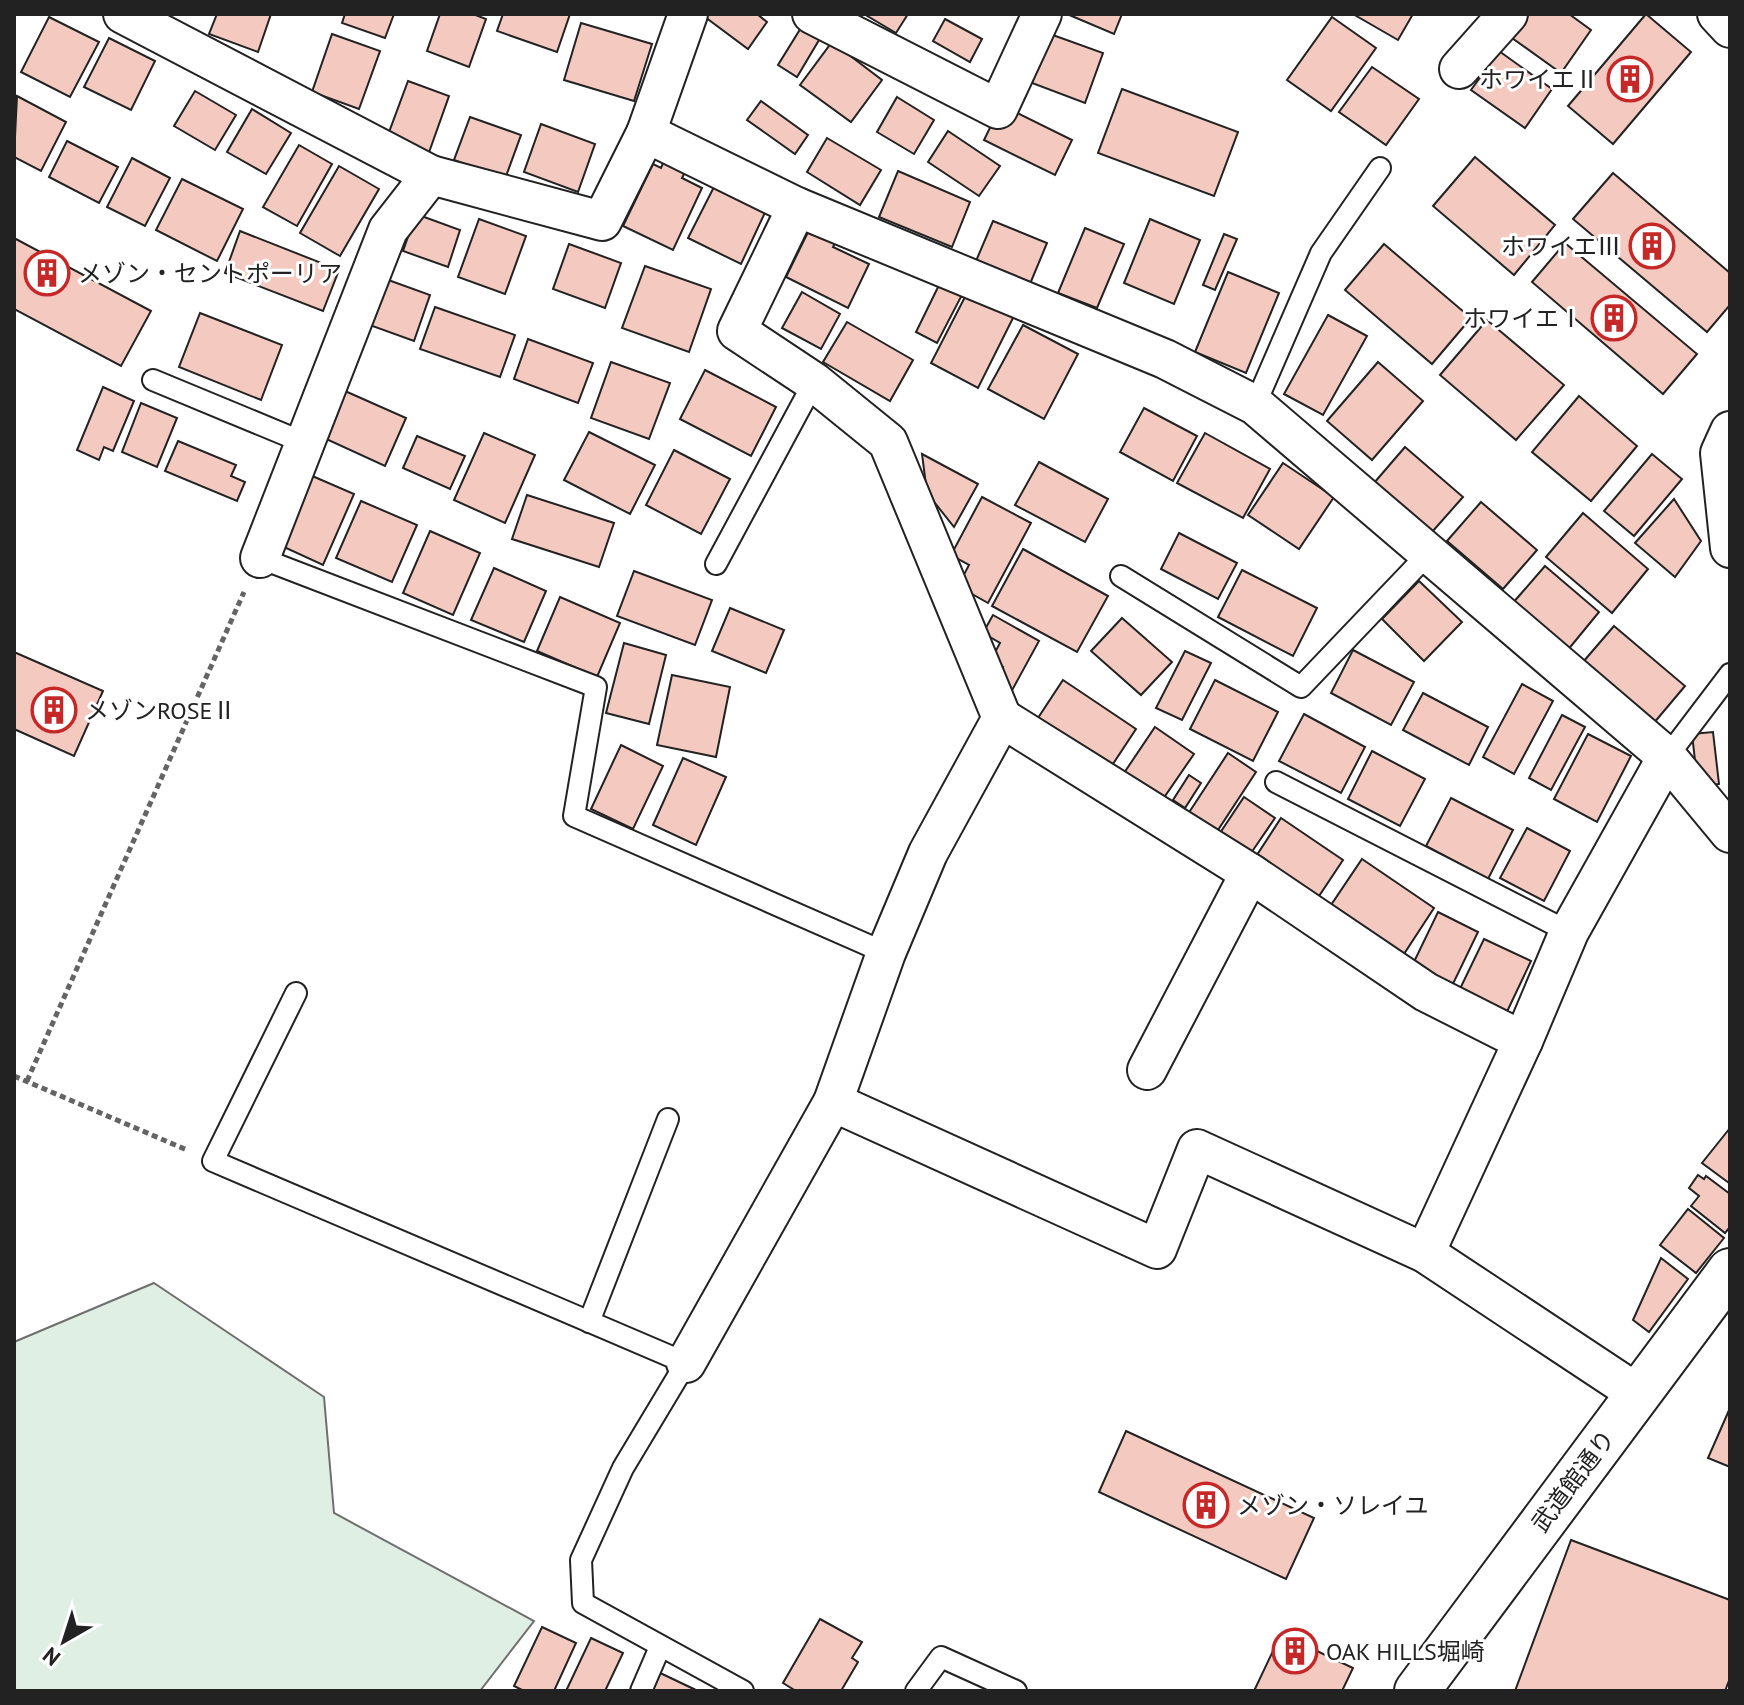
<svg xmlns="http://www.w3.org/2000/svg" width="1744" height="1705" viewBox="0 0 1744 1705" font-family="'PT Sans','Noto Sans JP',sans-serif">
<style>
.green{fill:#e0efe3;stroke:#6f6f6f;stroke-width:2}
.building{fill:#f3c9c0;stroke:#222;stroke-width:2}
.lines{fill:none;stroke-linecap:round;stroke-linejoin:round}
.lane-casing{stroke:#222;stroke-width:24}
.street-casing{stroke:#222;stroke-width:42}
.secondary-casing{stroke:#222;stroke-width:48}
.path{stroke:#646464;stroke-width:5;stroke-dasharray:6 4;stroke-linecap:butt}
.lane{stroke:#fff;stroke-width:20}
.street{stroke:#fff;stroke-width:38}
.secondary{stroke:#fff;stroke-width:44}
.labels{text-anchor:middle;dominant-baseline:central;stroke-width:6;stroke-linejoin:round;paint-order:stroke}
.poi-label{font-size:24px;fill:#222;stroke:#fff;text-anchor:start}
.street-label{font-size:24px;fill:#222;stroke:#fff}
</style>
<rect width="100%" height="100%" fill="#fff"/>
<polygon class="green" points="154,1283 324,1397 334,1513 534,1621 480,1691 14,1691 14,1342"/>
<g class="building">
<polygon points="217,14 271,14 258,52 209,34"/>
<polygon points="345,14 394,14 385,38 342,23"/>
<polygon points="440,14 473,14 486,19 469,67 427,51"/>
<polygon points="503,14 570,14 557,52 497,31"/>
<polygon points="701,14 757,14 767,22 748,49"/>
<polygon points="864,14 908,14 896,33"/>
<polygon points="1067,14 1122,14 1114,34"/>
<polygon points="1353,14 1413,14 1398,40"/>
<polygon points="1529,14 1569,14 1591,30 1561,73 1512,38"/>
<polygon points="1646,14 1691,52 1613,144 1568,106"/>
<polygon points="49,17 99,42 70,97 21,72"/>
<polygon points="1332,17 1376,48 1331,111 1287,80"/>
<polygon points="945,19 982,39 970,62 933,41"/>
<polygon points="581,23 652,44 634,101 564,80"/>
<polygon points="804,23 822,35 797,77 778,65"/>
<polygon points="332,34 380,51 359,109 312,92"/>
<polygon points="1050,34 1103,53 1085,103 1032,83"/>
<polygon points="109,38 155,61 131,110 84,87"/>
<polygon points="832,42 882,80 851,122 800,85"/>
<polygon points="1499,51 1552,89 1525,128 1471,90"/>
<polygon points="1372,67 1419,99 1386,145 1339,112"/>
<polygon points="408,81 449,96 427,158 385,143"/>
<polygon points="1122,89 1238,132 1214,196 1098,153"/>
<polygon points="195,91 236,115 215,150 174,126"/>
<polygon points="17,96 66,122 41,171 14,157"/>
<polygon points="897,97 934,120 914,154 877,132"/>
<polygon points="761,101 808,135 795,154 747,120"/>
<polygon points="1001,105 1072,140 1055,175 984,140"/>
<polygon points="252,109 291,133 266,174 227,152"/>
<polygon points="470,117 521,135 505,179 454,160"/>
<polygon points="541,124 595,144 578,192 524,172"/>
<polygon points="948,131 1000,166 979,196 928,162"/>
<polygon points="827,138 881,170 860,205 807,172"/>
<polygon points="67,141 118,167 99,203 49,177"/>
<polygon points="299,145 332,164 297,226 263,207"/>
<polygon points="667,154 689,164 682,178 702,188 673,250 623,226 653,164 661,168"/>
<polygon points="1475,157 1555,225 1514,275 1433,206"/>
<polygon points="132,158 170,178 145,226 107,207"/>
<polygon points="339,166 379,189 340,256 300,233"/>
<polygon points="898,171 970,202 952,247 879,217"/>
<polygon points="1613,173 1730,273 1730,305 1707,332 1573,219"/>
<polygon points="182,179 243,209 217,261 156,230"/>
<polygon points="718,179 769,204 741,264 688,238"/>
<polygon points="416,214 460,230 448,267 403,251"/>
<polygon points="479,219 526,236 505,294 458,277"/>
<polygon points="1150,219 1200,240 1174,304 1124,283"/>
<polygon points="993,221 1047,243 1030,284 976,261"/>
<polygon points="812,224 839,236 833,247 869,264 848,308 786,277"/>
<polygon points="1085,228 1124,244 1097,308 1058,293"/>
<polygon points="240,231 339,270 323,311 225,273"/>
<polygon points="1224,234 1237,239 1215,290 1203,285"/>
<polygon points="14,238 151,311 121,366 14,309"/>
<polygon points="1565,243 1697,354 1663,394 1532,282"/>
<polygon points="569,244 621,263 605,308 553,289"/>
<polygon points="1384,244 1471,318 1432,364 1345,290"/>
<polygon points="645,266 711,289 689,352 622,328"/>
<polygon points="1228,272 1279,293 1246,373 1195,352"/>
<polygon points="380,277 430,295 414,341 364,323"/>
<polygon points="942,279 964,291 937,343 916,332"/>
<polygon points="968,291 1015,314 978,388 931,363"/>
<polygon points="802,292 840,314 821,349 782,328"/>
<polygon points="435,307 515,335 500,377 420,349"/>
<polygon points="200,313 282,345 261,400 179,367"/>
<polygon points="1328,315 1367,336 1323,415 1284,394"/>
<polygon points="1487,320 1564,385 1516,440 1440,375"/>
<polygon points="847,322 913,360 890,401 823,362"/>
<polygon points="1023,325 1078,354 1044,419 988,389"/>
<polygon points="528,339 593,363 578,403 514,379"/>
<polygon points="611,362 670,383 649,439 591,418"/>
<polygon points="1378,362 1423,401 1372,460 1327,421"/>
<polygon points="705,370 776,407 751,456 680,419"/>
<polygon points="103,387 134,401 113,451 104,447 99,460 77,450"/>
<polygon points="345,391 406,418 385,466 324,438"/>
<polygon points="1579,396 1637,446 1591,501 1532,452"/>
<polygon points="141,403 177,418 157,467 122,452"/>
<polygon points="1144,408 1197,436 1173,481 1120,452"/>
<polygon points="589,432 655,465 630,514 564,480"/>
<polygon points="484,433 535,455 505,523 454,500"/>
<polygon points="1205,433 1270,469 1243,518 1177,483"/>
<polygon points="417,436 465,456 450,489 403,468"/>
<polygon points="178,441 236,465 231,476 245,482 237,501 165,471"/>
<polygon points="1405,447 1463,497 1432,532 1374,483"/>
<polygon points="674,450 730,479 701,534 646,505"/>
<polygon points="922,454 978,484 954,527 927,493"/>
<polygon points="1652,454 1682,479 1634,536 1604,511"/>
<polygon points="1039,462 1108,499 1085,542 1015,505"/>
<polygon points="1283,463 1334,497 1299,549 1248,515"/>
<polygon points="303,472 354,494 323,565 273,542"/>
<polygon points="527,495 614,523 599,567 512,539"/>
<polygon points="982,497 1031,523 988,603 958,586 969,565 951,555"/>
<polygon points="1674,499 1701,541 1675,577 1635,543"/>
<polygon points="361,501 417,525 392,582 336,558"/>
<polygon points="1481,502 1537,550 1503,589 1447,541"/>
<polygon points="1583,513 1648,569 1612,613 1546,557"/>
<polygon points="430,531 480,553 453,615 403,593"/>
<polygon points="1179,533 1237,563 1218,599 1161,569"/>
<polygon points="1023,549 1108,596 1077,652 992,606"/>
<polygon points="1545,566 1599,612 1567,651 1512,604"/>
<polygon points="494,568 546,591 524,642 471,620"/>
<polygon points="1242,570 1317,608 1293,656 1218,617"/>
<polygon points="634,571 712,600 695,645 617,616"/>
<polygon points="1419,581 1462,622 1424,661 1382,619"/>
<polygon points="560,597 620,623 597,677 537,651"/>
<polygon points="730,608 784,630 766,673 712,651"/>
<polygon points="993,615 1039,641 1010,694 994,685 1003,667 991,660 1000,643 983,633"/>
<polygon points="1122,618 1172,662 1141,695 1091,651"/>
<polygon points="1614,626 1685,686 1648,730 1577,669"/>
<polygon points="624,643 666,655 649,724 606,713"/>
<polygon points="1353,650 1414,682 1391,725 1331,693"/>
<polygon points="1185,651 1211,663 1182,720 1156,708"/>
<polygon points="14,652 103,691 74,756 14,729"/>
<polygon points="672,675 730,687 716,757 657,745"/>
<polygon points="1063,680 1136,729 1109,770 1036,721"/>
<polygon points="1215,680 1278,712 1253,761 1190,729"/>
<polygon points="1522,684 1553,701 1514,774 1483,757"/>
<polygon points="1423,693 1488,727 1469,765 1403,730"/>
<polygon points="1304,714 1365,747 1341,793 1279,761"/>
<polygon points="1562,715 1585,727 1551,790 1529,778"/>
<polygon points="1155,727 1194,754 1163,799 1124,773"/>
<polygon points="1713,732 1719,784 1698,787 1692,734"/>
<polygon points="1588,734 1631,756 1597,822 1554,799"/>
<polygon points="621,745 663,766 633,829 591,809"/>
<polygon points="1372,751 1425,779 1400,826 1348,799"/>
<polygon points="1228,753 1256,772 1216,833 1188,814"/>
<polygon points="683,758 726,777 696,845 653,825"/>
<polygon points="1189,775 1201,783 1185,808 1173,800"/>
<polygon points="1244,797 1275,818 1249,856 1218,836"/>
<polygon points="1451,798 1513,830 1488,879 1426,846"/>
<polygon points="1281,818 1343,860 1315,902 1253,861"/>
<polygon points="1527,828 1570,851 1544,901 1500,878"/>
<polygon points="1362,859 1434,908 1400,960 1327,911"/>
<polygon points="1438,912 1478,932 1451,988 1411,968"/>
<polygon points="1484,939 1531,961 1504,1018 1457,995"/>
<polygon points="1730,1128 1730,1182 1729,1183 1702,1163"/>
<polygon points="1698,1175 1704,1179 1706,1176 1730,1194 1730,1227 1725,1233 1691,1206 1699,1196 1689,1188"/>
<polygon points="1688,1209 1724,1238 1696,1273 1660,1245"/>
<polygon points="1661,1258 1688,1279 1649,1332 1633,1320"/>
<polygon points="1730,1408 1730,1467 1708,1458"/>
<polygon points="1126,1431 1314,1518 1286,1579 1099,1492"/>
<polygon points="1571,1540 1730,1600 1730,1678 1725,1691 1515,1691"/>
<polygon points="820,1619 862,1642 852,1658 858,1662 841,1691 796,1691 783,1683"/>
<polygon points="542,1627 576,1643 554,1691 524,1691 514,1686"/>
<polygon points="1281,1634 1353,1668 1342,1691 1254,1691"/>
<polygon points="591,1638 623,1653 605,1691 566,1691"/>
<polygon points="656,1671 698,1691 647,1691"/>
</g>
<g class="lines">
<g class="lane-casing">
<g id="lane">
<polyline points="153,380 305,443"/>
<polyline points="1255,405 1321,253 1380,168"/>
<polyline points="260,558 596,687 574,816 886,953"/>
<polyline points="716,564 814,382"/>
<polyline points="1121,576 1301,687 1427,555"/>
<polyline points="1667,757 1730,674"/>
<polyline points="1276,782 1569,932"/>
<polyline points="296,993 213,1161 686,1363 623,1468 581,1560 583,1603 743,1691"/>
<polyline points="589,1322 668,1119"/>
<polyline points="641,1691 660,1647"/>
<polyline points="916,1691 941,1657 1016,1691"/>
</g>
</g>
<g class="street-casing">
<g id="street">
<polyline points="123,14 431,175"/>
<polyline points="812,14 998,109 1042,14"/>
<polyline points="1717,14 1730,28"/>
<polyline points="1459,69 1508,14"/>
<polyline points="646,133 688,14"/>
<polyline points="1730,431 1720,453 1730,548"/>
<polyline points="260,558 388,230 431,175 602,221 646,133 797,207 1165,359 1255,405 1667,757 1730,833"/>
<polyline points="1002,718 1250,873 1426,992 1523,1041 1569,932 1667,757"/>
<polyline points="1147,1070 1250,873"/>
<polyline points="833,1102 1157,1249 1197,1149 1425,1253 1638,1394"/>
<polyline points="1425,1253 1523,1041"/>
<polyline points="686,1363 833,1102 886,953 928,853 1002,718 888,442 814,382 737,331 797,207"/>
</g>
</g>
<g class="secondary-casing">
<polyline id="secondary" points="1417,1691 1730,1271"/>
</g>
<g class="path">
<polyline points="14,1076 187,1150"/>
<polyline points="27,1081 244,592"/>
</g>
<use href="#lane" class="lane"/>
<use href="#street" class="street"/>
<use href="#secondary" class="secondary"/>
</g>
<defs>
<g id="building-ring" transform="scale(2.3)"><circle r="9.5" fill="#fff" stroke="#c62828" stroke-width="1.5"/><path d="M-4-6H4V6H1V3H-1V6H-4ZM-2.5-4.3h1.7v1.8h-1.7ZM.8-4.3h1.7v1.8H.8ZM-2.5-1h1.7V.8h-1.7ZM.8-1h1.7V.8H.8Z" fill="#c62828"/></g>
</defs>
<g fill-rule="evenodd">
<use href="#building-ring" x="1630" y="79"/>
<use href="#building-ring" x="1652" y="246"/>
<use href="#building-ring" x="47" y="273"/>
<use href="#building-ring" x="1614" y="318"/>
<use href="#building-ring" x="54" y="710"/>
<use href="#building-ring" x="1206" y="1505"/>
<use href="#building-ring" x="1295" y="1651"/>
</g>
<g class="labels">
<g class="poi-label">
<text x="1599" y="79" text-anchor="end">ホワイエⅡ</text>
<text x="1621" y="246" text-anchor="end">ホワイエⅢ</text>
<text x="78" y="273">メゾン・セントポーリア</text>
<text x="1583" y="318" text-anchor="end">ホワイエⅠ</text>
<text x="85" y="710">メゾンROSEⅡ</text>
<text x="1237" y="1505">メゾン・ソレイユ</text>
<text x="1326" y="1651">OAK HILLS堀崎</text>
</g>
<g class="street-label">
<text transform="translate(1573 1481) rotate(-53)">武道館通り</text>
</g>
</g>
<rect width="1744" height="1705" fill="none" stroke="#222222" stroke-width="32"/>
<g transform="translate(64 1641) rotate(219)" stroke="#ffffff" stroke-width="6" paint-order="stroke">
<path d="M0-6L14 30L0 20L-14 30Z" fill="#222222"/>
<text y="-12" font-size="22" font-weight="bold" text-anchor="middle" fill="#222222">N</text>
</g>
</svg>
